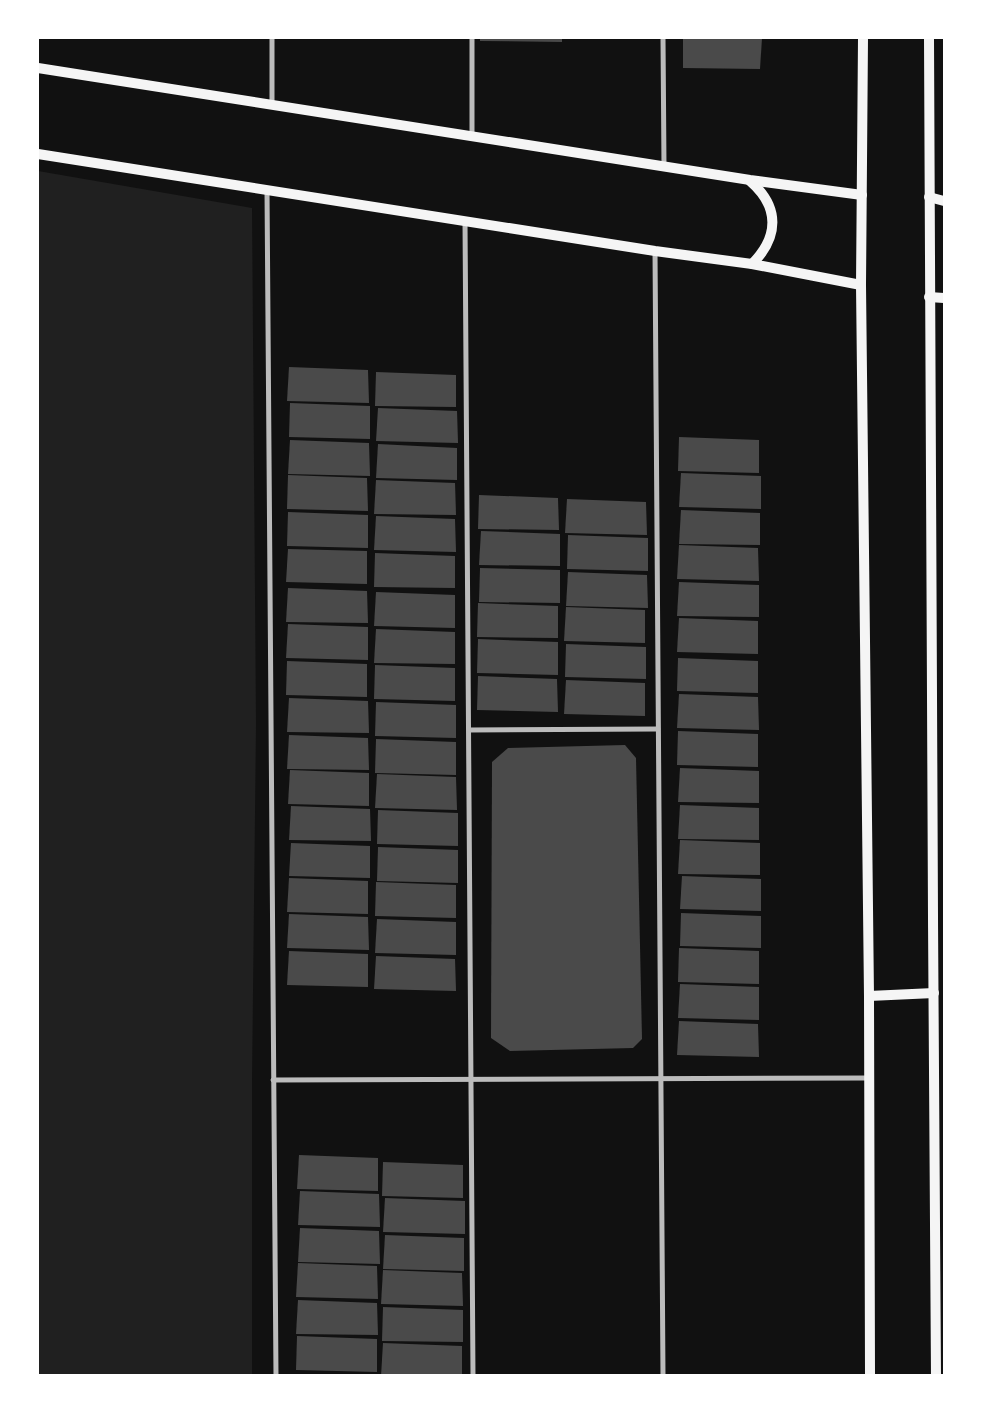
<svg xmlns="http://www.w3.org/2000/svg" width="982" height="1413" viewBox="0 0 982 1413" font-family="Signika,sans-serif">
<style>
.green{fill:#202020}
.building{fill:#4a4a4a}
.lines{fill:none;stroke-linecap:round;stroke-linejoin:round}
.minor{stroke:#bcbcbc;stroke-width:5}
.secondary{stroke:#f5f5f5;stroke-width:10}
</style>
<rect width="100%" height="100%" fill="#111"/>
<polygon class="green" points="38,171 252,208 256,724 252,1081 252,1375 38,1375"/>
<g class="building">
<polygon points="480,38 562,38 562,42 480,41"/>
<polygon points="683,38 762,38 760,69 683,68"/>
<polygon points="289,367 368,370 369,403 287,401"/>
<polygon points="376,372 456,375 456,407 375,406"/>
<polygon points="290,403 370,406 370,439 289,437"/>
<polygon points="378,408 457,411 458,443 376,441"/>
<polygon points="679,437 759,440 759,473 678,471"/>
<polygon points="290,440 369,443 370,476 288,474"/>
<polygon points="378,444 457,448 457,480 376,478"/>
<polygon points="681,473 761,476 761,509 679,507"/>
<polygon points="288,475 367,478 368,511 287,509"/>
<polygon points="376,480 455,483 456,515 374,514"/>
<polygon points="479,495 558,498 559,530 478,529"/>
<polygon points="567,499 646,502 647,535 565,533"/>
<polygon points="681,510 760,513 760,545 679,544"/>
<polygon points="288,512 368,515 368,548 287,546"/>
<polygon points="376,516 455,519 456,552 374,550"/>
<polygon points="481,531 560,534 560,566 479,565"/>
<polygon points="568,535 648,538 648,571 567,569"/>
<polygon points="679,545 758,548 759,581 677,579"/>
<polygon points="288,549 367,551 367,584 286,582"/>
<polygon points="375,553 455,556 455,588 374,587"/>
<polygon points="480,568 560,570 560,603 479,602"/>
<polygon points="568,572 647,575 648,608 566,606"/>
<polygon points="679,582 759,585 759,617 677,616"/>
<polygon points="288,588 367,591 368,623 286,622"/>
<polygon points="376,592 455,595 455,628 374,626"/>
<polygon points="478,603 558,606 558,638 477,637"/>
<polygon points="566,607 645,610 645,643 564,641"/>
<polygon points="679,618 758,621 758,654 677,652"/>
<polygon points="288,624 368,627 368,660 286,658"/>
<polygon points="376,629 455,632 455,664 374,663"/>
<polygon points="478,639 558,642 558,675 477,673"/>
<polygon points="566,644 646,647 646,679 565,677"/>
<polygon points="678,658 758,661 758,693 677,691"/>
<polygon points="287,661 367,664 367,697 286,695"/>
<polygon points="375,665 455,668 455,701 374,699"/>
<polygon points="478,676 557,679 558,712 477,710"/>
<polygon points="566,680 645,683 645,716 564,714"/>
<polygon points="679,694 758,697 759,730 677,728"/>
<polygon points="289,698 368,701 369,733 287,732"/>
<polygon points="376,702 456,705 456,738 375,736"/>
<polygon points="678,731 758,734 758,767 677,765"/>
<polygon points="289,735 368,738 369,770 287,769"/>
<polygon points="376,739 456,742 456,775 375,773"/>
<polygon points="625,745 636,758 642,1039 633,1048 510,1051 491,1038 492,762 508,748"/>
<polygon points="680,768 759,771 759,803 678,802"/>
<polygon points="290,770 369,773 369,806 288,804"/>
<polygon points="377,774 456,777 457,810 375,808"/>
<polygon points="680,805 759,808 759,840 678,839"/>
<polygon points="291,806 370,809 371,841 289,840"/>
<polygon points="378,810 458,813 458,846 377,844"/>
<polygon points="680,840 760,843 760,875 678,874"/>
<polygon points="291,843 370,846 370,878 289,876"/>
<polygon points="378,847 458,850 458,883 377,881"/>
<polygon points="682,876 761,879 761,911 680,909"/>
<polygon points="289,878 368,881 368,914 287,912"/>
<polygon points="376,882 456,885 456,918 375,916"/>
<polygon points="681,913 761,916 761,948 680,946"/>
<polygon points="289,914 368,917 369,950 287,948"/>
<polygon points="377,919 456,922 456,955 375,953"/>
<polygon points="679,948 759,951 759,984 678,982"/>
<polygon points="289,951 368,954 368,987 287,985"/>
<polygon points="376,956 455,959 456,991 374,989"/>
<polygon points="680,984 759,987 759,1020 678,1018"/>
<polygon points="679,1021 758,1024 759,1057 677,1055"/>
<polygon points="299,1155 378,1158 378,1191 297,1189"/>
<polygon points="383,1162 463,1165 463,1198 382,1196"/>
<polygon points="300,1191 379,1194 380,1227 298,1225"/>
<polygon points="385,1198 465,1201 465,1234 383,1232"/>
<polygon points="300,1228 379,1231 380,1264 298,1262"/>
<polygon points="385,1235 464,1238 464,1271 383,1269"/>
<polygon points="298,1263 377,1266 378,1299 296,1297"/>
<polygon points="383,1270 462,1273 463,1306 381,1304"/>
<polygon points="298,1300 377,1303 378,1335 296,1334"/>
<polygon points="383,1307 463,1310 463,1342 382,1341"/>
<polygon points="297,1336 377,1339 377,1372 296,1370"/>
<polygon points="383,1343 462,1346 462,1376 381,1376"/>
</g>
<g class="lines">
<g class="minor">
<polyline points="663,38 664,166"/>
<polyline points="272,104 272,38"/>
<polyline points="472,136 472,38"/>
<polyline points="267,190 276,1376"/>
<polyline points="465,221 473,1376"/>
<polyline points="655,251 663,1376"/>
<polyline points="469,730 658,729"/>
<polyline points="273,1080 869,1078"/>
</g>
<g class="secondary">
<polyline points="863,38 861,285 869,996 870,1376"/>
<path d="M 929,38 C 928,483 934,930 936,1376"/>
<polyline points="38,68 750,180 862,195"/>
<polyline points="38,154 655,251 752,264 861,285"/>
<path d="M 750,181 C 780,207 779,237 752,264"/>
<polyline points="929,197 944,201"/>
<polyline points="929,297 944,298"/>
<polyline points="869,996 934,993"/>
</g>
</g>
<rect width="982" height="1413" fill="none" stroke="#ffffff" stroke-width="78"/>
</svg>
